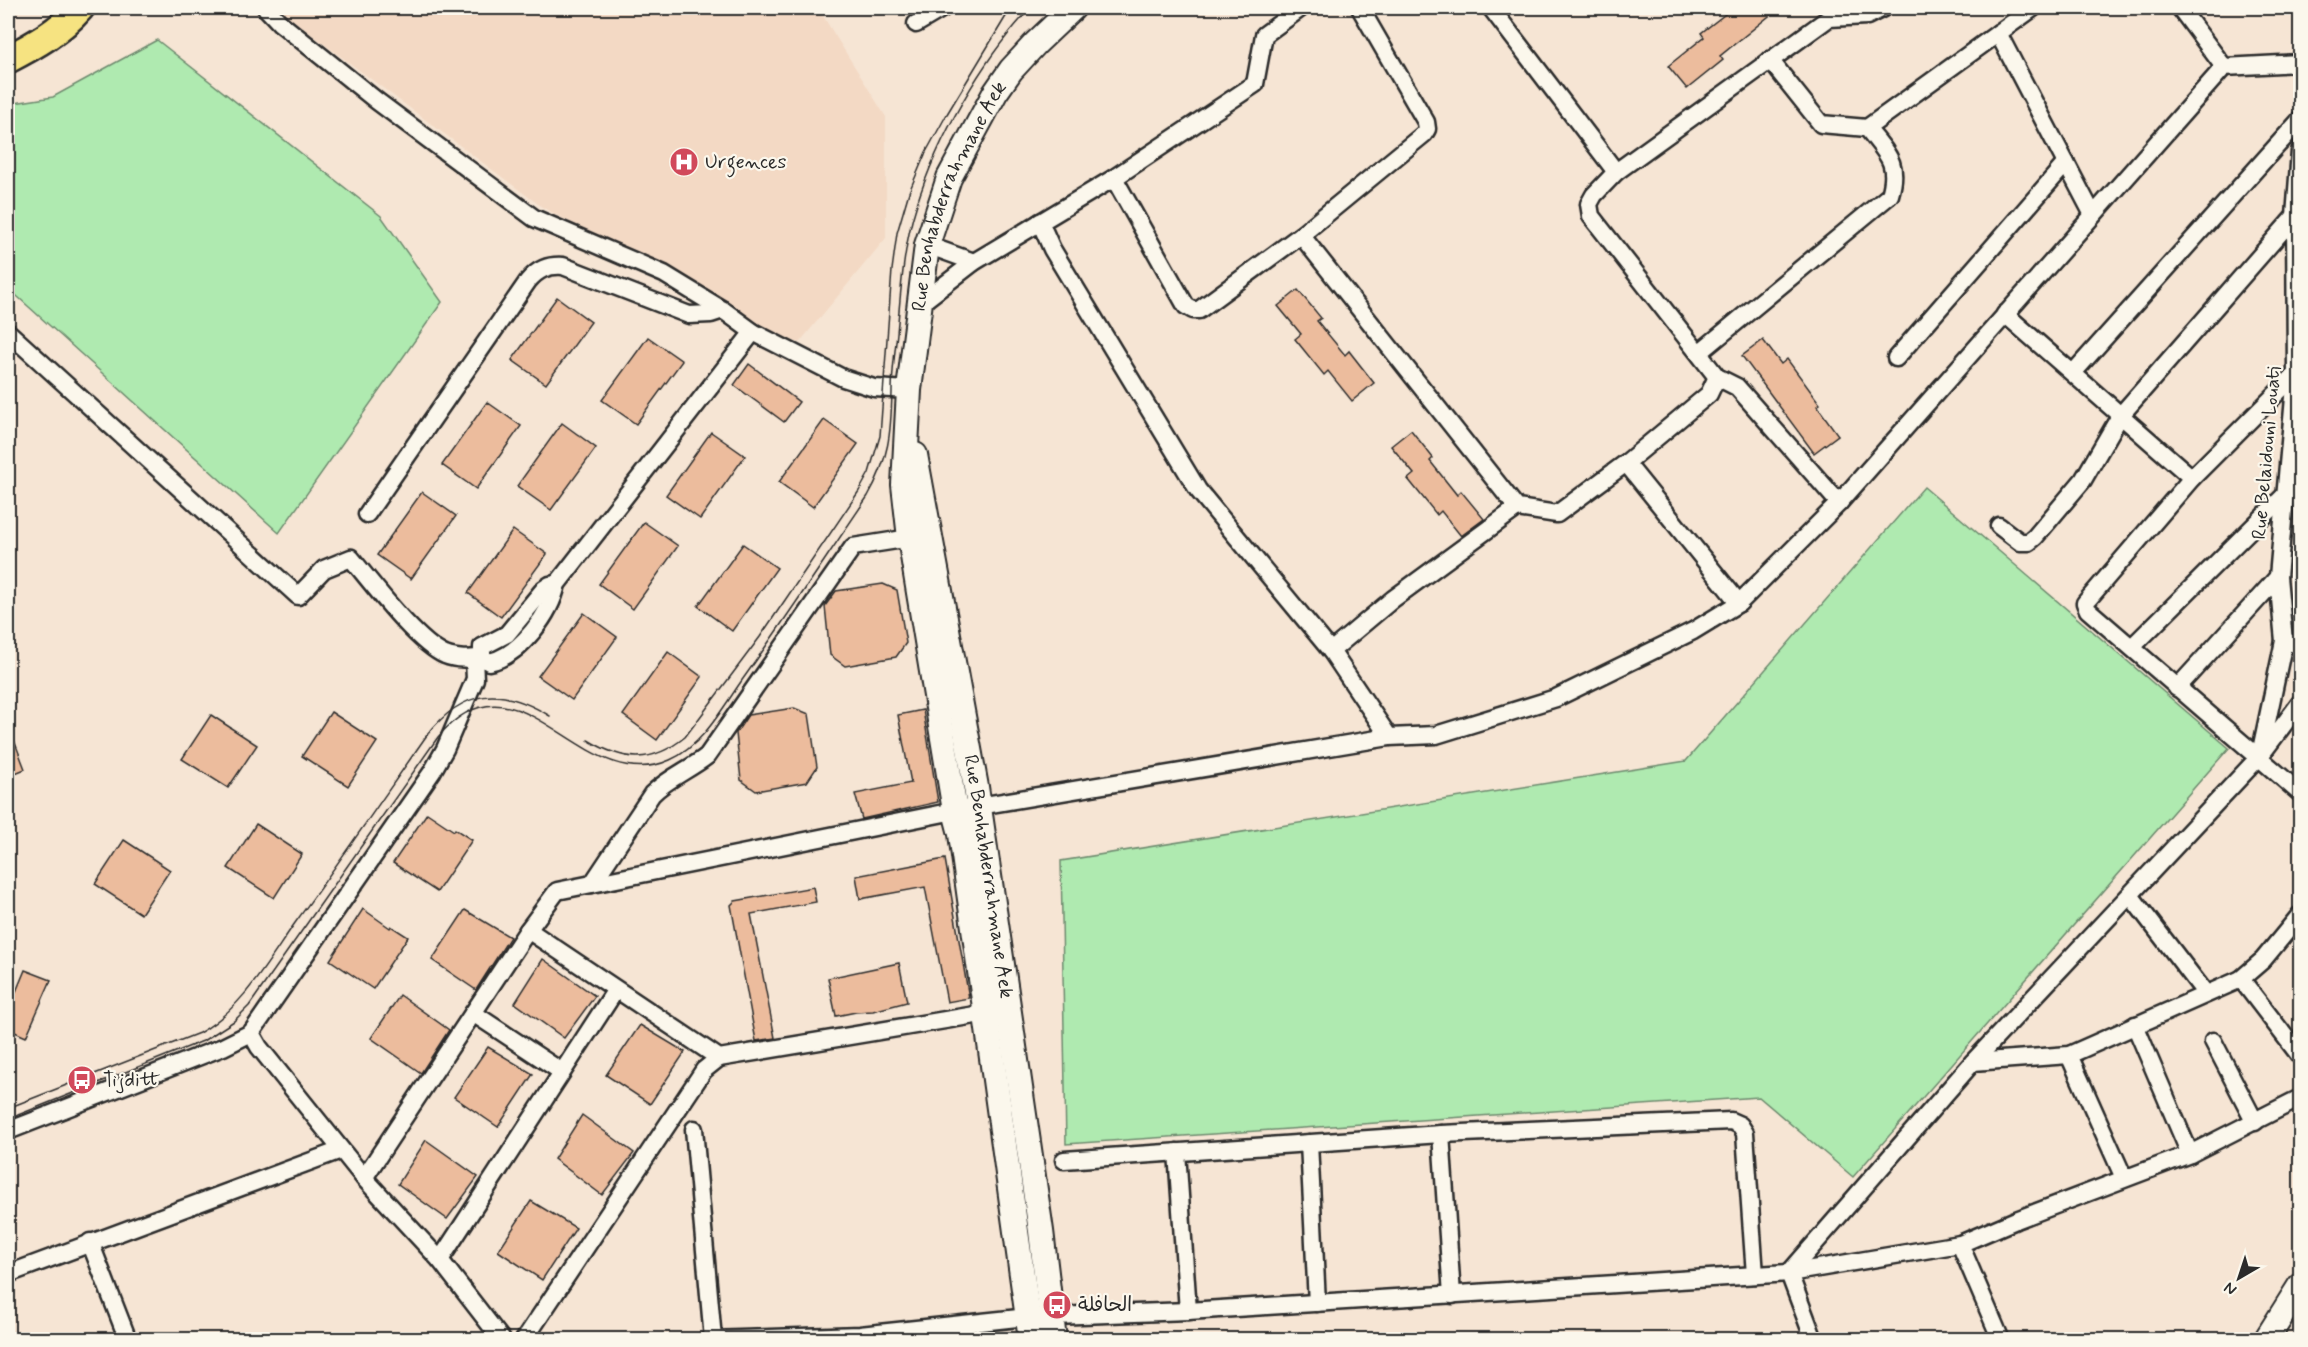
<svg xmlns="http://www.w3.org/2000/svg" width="2308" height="1347" viewBox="0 0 2308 1347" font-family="Mynerve,'Playpen Sans Arabic',sans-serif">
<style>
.built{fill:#f3d9c4}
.green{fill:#afeab0;stroke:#6d8a6e;stroke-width:1.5}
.building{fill:#ecbc9d;stroke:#2b2b2b;stroke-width:1.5}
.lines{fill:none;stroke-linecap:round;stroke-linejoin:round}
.minor-casing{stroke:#2b2b2b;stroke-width:21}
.secondary-casing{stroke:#2b2b2b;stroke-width:28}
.primary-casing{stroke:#2b2b2b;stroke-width:32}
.minor{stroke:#fbf7ec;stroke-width:16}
.secondary{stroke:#fbf7ec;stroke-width:24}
.primary{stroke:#f6e381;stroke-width:27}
.tram{stroke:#2b2b2b;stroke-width:1.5}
.labels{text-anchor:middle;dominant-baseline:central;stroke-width:4.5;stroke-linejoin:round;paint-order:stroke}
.poi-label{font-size:20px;fill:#2b2b2b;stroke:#fbf7ec;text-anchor:start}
.street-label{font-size:20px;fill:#2b2b2b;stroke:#fbf7ec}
</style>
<rect width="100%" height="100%" fill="#f6e5d4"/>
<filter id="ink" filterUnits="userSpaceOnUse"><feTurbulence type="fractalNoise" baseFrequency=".0167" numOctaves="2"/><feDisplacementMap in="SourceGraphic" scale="12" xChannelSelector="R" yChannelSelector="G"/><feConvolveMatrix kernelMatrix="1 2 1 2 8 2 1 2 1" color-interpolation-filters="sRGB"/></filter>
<g filter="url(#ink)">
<polygon class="built" points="276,8 818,8 886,117 886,238 799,343 774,333 542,207"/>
<g class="green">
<polygon points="157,40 381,216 442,302 279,533 8,288 8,104 53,97"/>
<polygon points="1924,487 2229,748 1853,1177 1759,1097 1066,1144 1061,861 1686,761"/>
</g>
<g class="building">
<polygon points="1733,8 1779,8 1720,56 1723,60 1687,89 1668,66 1704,37 1701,33"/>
<polygon points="1298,290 1321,318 1317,321 1345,355 1349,351 1374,383 1352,401 1328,371 1324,375 1295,339 1301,334 1278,306"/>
<polygon points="557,297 591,322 546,384 512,360"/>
<polygon points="648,337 682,361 636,424 602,400"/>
<polygon points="1763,340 1781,364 1787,359 1820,404 1817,406 1838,435 1814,453 1742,356"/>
<polygon points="749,364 799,402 784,422 734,385"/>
<polygon points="487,402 521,426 476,489 442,465"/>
<polygon points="824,420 858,444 813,507 779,482"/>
<polygon points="562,423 596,448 551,510 517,486"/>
<polygon points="1411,430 1433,458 1430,461 1457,495 1461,491 1484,519 1461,536 1441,511 1437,515 1408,479 1414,474 1391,446"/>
<polygon points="711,432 745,456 700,519 666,495"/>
<polygon points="422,492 456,516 411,579 377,555"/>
<polygon points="644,522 678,546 633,609 599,584"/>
<polygon points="513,530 547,554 501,617 468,593"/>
<polygon points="743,544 777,568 732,631 698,606"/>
<polygon points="883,584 897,590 906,643 896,657 845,666 830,655 825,606 836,591"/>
<polygon points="584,613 617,637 572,700 538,676"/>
<polygon points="668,652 702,677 657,740 623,715"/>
<polygon points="794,708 809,714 817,767 807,782 756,791 741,780 736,733 748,715"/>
<polygon points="923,710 938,802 862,819 855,794 911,783 898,715"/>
<polygon points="331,712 377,742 348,786 302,756"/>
<polygon points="211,715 257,745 228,788 182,759"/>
<polygon points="9,727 25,769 8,776 8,728"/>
<polygon points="427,813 454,831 455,829 472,840 437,892 393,863"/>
<polygon points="256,824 302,854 274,898 228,868"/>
<polygon points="124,840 170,870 141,914 95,884"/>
<polygon points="945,859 969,998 947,1002 925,887 860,899 856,876"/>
<polygon points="813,887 816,902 751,914 775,1038 756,1041 731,905 735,901"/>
<polygon points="363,909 390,928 391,926 408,937 373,989 330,960"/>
<polygon points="465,910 510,937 476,990 432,960"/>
<polygon points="543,959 595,996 564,1038 515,1003"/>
<polygon points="899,963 907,1002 873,1011 856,1012 836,1016 828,978"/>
<polygon points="25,970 51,980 26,1037 8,1029 8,1011"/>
<polygon points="400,995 449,1030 421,1073 371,1038"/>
<polygon points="640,1025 685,1052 650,1104 606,1075"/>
<polygon points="488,1047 533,1074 498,1127 454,1097"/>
<polygon points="582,1115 634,1153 602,1195 554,1159"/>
<polygon points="426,1140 478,1177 447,1219 398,1184"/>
<polygon points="531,1201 576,1228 542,1280 498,1251"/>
</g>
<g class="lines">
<g class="minor-casing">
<g id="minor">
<polyline points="266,8 280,23 377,101 534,218 664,274 723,310 753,332 843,378 874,388 909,390"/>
<polyline points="1360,8 1426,122 1427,129 1424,134 1301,235 1517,508 1557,514 1626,463 1709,394 1717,377"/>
<polyline points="1491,8 1616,172"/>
<polyline points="2180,8 2224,67 2300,63"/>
<polyline points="916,24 943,8"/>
<polyline points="1998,33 2092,213"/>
<polyline points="1770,60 1821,124 1867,128"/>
<polyline points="1114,178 1186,306 1193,310 1199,310 1301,235"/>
<polyline points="1040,222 1052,249 1198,490 1331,651 1389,737"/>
<polyline points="927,245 974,262"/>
<polyline points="921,303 974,262 1114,178 1255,84 1264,35 1301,8"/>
<polyline points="2005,314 2192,478"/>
<path d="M 8,332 L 298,596 L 324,569 L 351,558 C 372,583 417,643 445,655 C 455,659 471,660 482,657 L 489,662 C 520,656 551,613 557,584 L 753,332"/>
<path d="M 1699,353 L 1890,195 C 1900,162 1886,153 1867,128 L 2033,8"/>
<polyline points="1896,358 2066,163"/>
<polyline points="2298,372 2192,478 2085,603 2088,610 2300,793"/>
<polyline points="2073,373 2300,120"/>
<polyline points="1626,463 1739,603"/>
<polyline points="1839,503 1737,387 1717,377 1591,216 1589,204 1594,195 1616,172 1829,18 1867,16 1883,8"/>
<path d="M 367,514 L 528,281 C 538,269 548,265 563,266 L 689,315 L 711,314 L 723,310"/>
<polyline points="1999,526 2020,542 2029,542 2035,537 2083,480 2120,416 2295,216"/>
<polyline points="2284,641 2300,645"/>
<polyline points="2132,647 2284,496"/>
<polyline points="1331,651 1393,599 1517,508"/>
<polyline points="482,657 482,647 507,634 544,589 550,585 557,584"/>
<polyline points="474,659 475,679 445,749 432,772 251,1033 259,1047 364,1178 440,1260 502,1340"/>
<polyline points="2177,688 2278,577"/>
<polyline points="2261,750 2284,641 2278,577 2296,375 2295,216 2300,151"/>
<path d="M 592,884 L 652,794 C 668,778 689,770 707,756 L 853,547 L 910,538"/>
<polyline points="2130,895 2206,994"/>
<polyline points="528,930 719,1058 987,1013"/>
<polyline points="2241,979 2300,1056"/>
<polyline points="473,1013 562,1072"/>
<polyline points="2135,1025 2190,1154"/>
<polyline points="2213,1041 2255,1122"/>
<polyline points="2069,1055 2124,1178"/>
<polyline points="1973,1062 2069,1055 2241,979 2263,960 2300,915"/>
<polyline points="694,1129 713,1339"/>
<polyline points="8,1131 223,1047 251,1033"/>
<polyline points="1441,1134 1452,1295"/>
<polyline points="1309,1143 1317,1303"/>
<polyline points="1177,1152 1188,1311"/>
<polyline points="1064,1160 1441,1134 1731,1121 1740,1125 1745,1133 1755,1275"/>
<polyline points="364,1178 528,930 557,891 979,806 1389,737 1436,735 1556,698 1693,631 1739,603 1839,503 2224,67"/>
<polyline points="90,1242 128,1340"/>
<polyline points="1960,1244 2001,1340"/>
<polyline points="440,1260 615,991"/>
<polyline points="1789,1273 1973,1062 2260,756 2300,703"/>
<polyline points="1789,1273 1814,1340"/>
<polyline points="8,1274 341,1150"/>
<polyline points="524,1340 704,1070 719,1058"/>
<polyline points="708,1340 860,1335 1028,1317 1188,1311 1789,1273 1960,1244 2016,1220 2190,1154 2300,1098"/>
</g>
</g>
<g class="secondary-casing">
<g id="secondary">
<path id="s1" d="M 915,455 L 976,787 L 1041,1231 L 1054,1340"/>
<path id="s2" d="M 1031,1340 L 961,834 L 955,811 L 910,538 L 904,485 L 909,390 L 927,245 L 949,178 L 995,93 L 1011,70 L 1036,43 L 1073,8"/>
<polyline points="2266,1340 2300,1286"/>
</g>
</g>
<g class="primary-casing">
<path id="primary" d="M 8,59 C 35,45 60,31 80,8"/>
</g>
<use href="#minor" class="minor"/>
<use href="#secondary" class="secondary"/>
<use href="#primary" class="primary"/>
<g class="tram">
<path d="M 588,740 C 624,762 652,764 685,737 L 760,637 L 859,491 L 869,473 L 880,436 L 892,270 L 897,233 L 909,192 L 926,152 L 947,114 L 1011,8"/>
<path d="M 8,1108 L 199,1033 C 242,1009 267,963 295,923 C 340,861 383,798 427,735 C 464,688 501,686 550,716"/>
<path d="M 8,1119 L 203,1041 L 234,1021 L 249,1006 L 438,737 C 520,640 581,800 670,760 C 704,745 724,705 745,676 C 787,617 827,556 868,496 C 889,459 891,433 892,392 C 892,372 895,352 897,333 C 901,291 903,247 916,207 C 937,139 982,59 1031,8"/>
</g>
</g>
</g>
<defs>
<g id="hospital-disc" transform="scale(1.5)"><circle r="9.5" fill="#d1495b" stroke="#fbf7ec"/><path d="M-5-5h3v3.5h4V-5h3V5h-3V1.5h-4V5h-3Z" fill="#fff"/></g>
<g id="bus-disc" transform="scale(1.5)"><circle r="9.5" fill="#d1495b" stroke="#fbf7ec"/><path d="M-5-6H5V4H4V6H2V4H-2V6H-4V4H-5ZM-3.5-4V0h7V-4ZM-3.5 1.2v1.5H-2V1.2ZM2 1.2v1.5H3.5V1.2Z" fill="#fff"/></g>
</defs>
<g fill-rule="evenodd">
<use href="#hospital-disc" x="684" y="162"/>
<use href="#bus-disc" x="82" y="1080"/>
<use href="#bus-disc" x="1057" y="1305"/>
</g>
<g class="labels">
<g class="poi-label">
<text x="705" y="162">Urgences</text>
<text x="103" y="1080">Tijditt</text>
<text x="1078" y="1305">الحافلة</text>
</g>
<g class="street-label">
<text stroke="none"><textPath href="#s2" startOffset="1162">Rue Benhabderrahmane Aek</textPath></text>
<text transform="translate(2267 453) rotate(-85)">Rue Belaidouni Louati</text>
<text stroke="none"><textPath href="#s1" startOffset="428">Rue Benhabderrahmane Aek</textPath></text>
</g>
</g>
<rect width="2308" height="1347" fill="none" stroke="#fbf7ec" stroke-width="30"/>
<rect x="15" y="15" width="2278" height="1317" fill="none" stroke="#2b2b2b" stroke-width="2" filter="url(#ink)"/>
<g transform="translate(2239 1278) rotate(219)" stroke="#fbf7ec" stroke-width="4.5" paint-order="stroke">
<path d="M0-4.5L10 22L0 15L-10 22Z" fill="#2b2b2b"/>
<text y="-9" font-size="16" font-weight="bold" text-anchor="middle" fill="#2b2b2b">N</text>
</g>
</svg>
